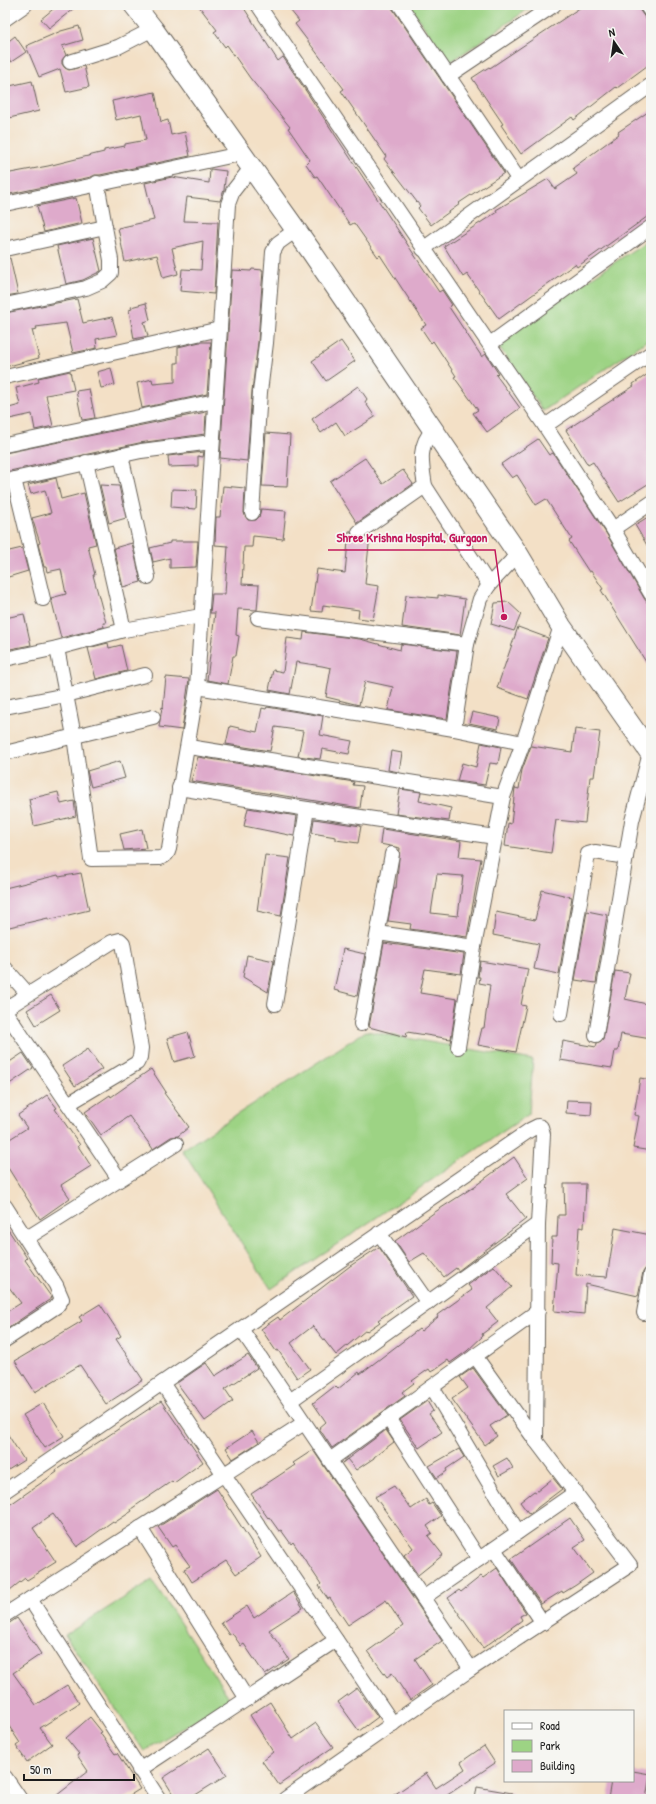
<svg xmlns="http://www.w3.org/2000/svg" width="656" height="1804" viewBox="0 0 656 1804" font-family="'Patrick Hand',sans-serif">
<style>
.green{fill:#9dd384;stroke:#5c7850}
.building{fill:#deaacb;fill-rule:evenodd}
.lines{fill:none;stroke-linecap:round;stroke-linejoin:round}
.street-casing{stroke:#676158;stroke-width:16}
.secondary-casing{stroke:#676158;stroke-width:22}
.street{stroke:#fff;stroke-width:14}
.secondary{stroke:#fff;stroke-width:20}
.leader{fill:none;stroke:#c2185b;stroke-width:1.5}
.callout-dot{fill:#c2185b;stroke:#f6f6f2;stroke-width:1.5}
.callout-label{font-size:13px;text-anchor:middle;font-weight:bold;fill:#c2185b;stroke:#f6f6f2;stroke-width:3.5;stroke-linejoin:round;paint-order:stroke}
</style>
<rect width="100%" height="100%" fill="#f6f6f2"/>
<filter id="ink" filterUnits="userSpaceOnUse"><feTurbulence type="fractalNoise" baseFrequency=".025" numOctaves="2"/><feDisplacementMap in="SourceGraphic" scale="8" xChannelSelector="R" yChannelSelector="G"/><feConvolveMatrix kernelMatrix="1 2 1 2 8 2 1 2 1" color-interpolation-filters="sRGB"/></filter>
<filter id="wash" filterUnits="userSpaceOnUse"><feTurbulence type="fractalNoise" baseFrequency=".012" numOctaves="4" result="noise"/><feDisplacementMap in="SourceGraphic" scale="16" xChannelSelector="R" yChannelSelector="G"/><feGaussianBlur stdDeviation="0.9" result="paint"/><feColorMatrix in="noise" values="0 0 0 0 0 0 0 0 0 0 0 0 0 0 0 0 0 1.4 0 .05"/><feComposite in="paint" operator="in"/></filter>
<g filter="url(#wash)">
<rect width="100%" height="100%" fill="#f3e0c6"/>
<g class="green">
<polygon points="409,5 534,5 449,63"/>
<polygon points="651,238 651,338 543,411 496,342"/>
<polygon points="366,1031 533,1060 529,1114 271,1289 182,1150"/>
<polygon points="152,1580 230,1699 144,1751 65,1635"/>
</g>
<g id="blocks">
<g class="building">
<polygon points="58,5 78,5 49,28 41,19"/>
<polygon points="198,5 242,5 278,61 283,57 304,88 427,274 439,292 442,290 452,305 449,307 482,357 486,354 498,373 496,375 520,408 487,432 473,413 478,410 454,377 456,376 433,341 431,343 421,328 426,325 380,255 378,257 354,223 350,225 317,176 315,177 306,164 310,160 288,128 290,127 250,78 227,45 225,47 214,32 217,30"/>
<polygon points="286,5 390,5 504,173 459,203 460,204 431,225 418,208 420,206 384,159 386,156 341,91 344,89 295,24 299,21"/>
<polygon points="584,5 636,5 651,26 651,63 617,88 616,87 574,120 572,117 521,154 501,125 503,124 472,78 489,67 490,68"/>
<polygon points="79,26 83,40 62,46 66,55 62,60 62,64 65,68 69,70 84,66 89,87 66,92 60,69 39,77 26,46 61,31"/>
<polygon points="15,36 26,52 11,62 5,53 5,44"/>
<polygon points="32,81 39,111 5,119 5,87"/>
<polygon points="155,92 161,122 168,120 171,135 185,132 190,156 100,175 95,175 91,177 5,195 5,174 48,166 104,152 104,150 125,146 125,144 146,140 141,114 116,120 112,101"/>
<polygon points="651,110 651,214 577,267 575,264 499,319 467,274 463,277 444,246 497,212 496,210 548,179 555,189 577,174 573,168 619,134 618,132"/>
<polygon points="210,169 226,171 224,190 220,201 187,197 184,221 218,222 214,294 180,291 182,269 201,270 203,241 172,248 178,274 163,278 157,255 125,262 118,228 154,220 145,183 172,177 209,183"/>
<polygon points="76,198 82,223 44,232 37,206"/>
<polygon points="93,238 101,271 83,280 66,284 57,246"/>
<polygon points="10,258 18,294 5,296 5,259"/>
<polygon points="252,269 263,270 258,342 252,391 247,461 220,458 232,270 251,271"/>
<polygon points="77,299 83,323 112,317 117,335 96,339 97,348 73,353 66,323 36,327 37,329 32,330 39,358 5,367 5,313"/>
<polygon points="146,303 150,320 144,322 148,336 134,339 129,310 132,309 131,307"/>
<polygon points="341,341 355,361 326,381 312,361"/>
<polygon points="200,342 211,342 207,394 142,408 137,383 152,379 153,384 175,382 175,363 178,363 178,347"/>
<polygon points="111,368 115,385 101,388 97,372"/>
<polygon points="70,371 74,390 46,395 53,426 35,430 32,414 5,420 5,409 20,405 16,388 39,382 38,378"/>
<polygon points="651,372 651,482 619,502 593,462 588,465 566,430 634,386 633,384"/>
<polygon points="358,386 367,399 365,402 375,417 345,436 336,422 321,433 312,419"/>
<polygon points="89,389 95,418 82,420 76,391"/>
<polygon points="206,412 205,434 139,443 5,472 5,453"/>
<polygon points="266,433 290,435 287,487 262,486"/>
<polygon points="538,439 549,455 553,453 606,533 644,598 651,608 651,670 601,590 603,589 591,571 589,572 569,541 572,539 546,499 536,505 517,475 512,478 501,464"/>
<polygon points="204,452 203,457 198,456 198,466 169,467 168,456"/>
<polygon points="365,458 383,484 403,470 413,484 357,523 330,481"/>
<polygon points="56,478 61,499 84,493 96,544 88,546 95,575 93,575 106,623 103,623 104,627 61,638 51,598 66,594 61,569 47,572 46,567 44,567 38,544 40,543 32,518 51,513 45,490 31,494 28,485"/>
<polygon points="100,485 119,486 126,518 109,523"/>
<polygon points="223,486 245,488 244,513 248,520 256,520 259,517 261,509 286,511 283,539 253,536 252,547 244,547 242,584 259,585 257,610 238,609 236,635 239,636 236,656 233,656 228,684 207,680 215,613 210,613 212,594 225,594 228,546 215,545 216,517 220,517"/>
<polygon points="172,489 197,490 196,509 171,507"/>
<polygon points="651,515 651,552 635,525"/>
<polygon points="349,531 351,531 352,537 356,540 360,540 370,535 365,584 379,586 373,620 358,618 359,610 323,605 322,612 311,611 317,569 345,573"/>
<polygon points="170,541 198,541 196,567 170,568 170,558 153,562 150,548 170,543"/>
<polygon points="132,543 141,582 123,587 114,548"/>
<polygon points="22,548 28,571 5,578 5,552"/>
<polygon points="406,595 438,598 438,595 465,599 460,635 402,627"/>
<polygon points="508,602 521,614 514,631 491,624 495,603"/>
<polygon points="24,614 31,645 5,650 5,618"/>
<polygon points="518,627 548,638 528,699 497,688"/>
<polygon points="304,632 360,639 400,650 401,644 457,651 447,719 388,710 393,687 365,681 359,705 326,697 331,668 322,666 296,662 290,694 269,690 273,670 283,672 287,638 303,640"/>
<polygon points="108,643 109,648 121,645 127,671 96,679 88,648"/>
<polygon points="166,677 189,679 182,730 159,727 162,707 163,708"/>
<polygon points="267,707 323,716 320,735 352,741 349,754 322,749 320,759 298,756 303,731 275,727 270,751 226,744 230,726 257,732 262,708 266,709"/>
<polygon points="472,712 500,718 498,729 469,723"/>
<polygon points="575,729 600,732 594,777 590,777 585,823 556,820 551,853 505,846 508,823 511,824 515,788 519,789 522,770 531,746 572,752"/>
<polygon points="481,743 501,747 498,764 490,763 485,785 457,781 462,763 476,767"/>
<polygon points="391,751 402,753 399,772 388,770"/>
<polygon points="198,757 354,782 353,785 363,786 360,808 191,781"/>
<polygon points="120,761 125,778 91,787 87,771"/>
<polygon points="400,789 421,792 419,801 451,808 449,821 396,814"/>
<polygon points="58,792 61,804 74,801 76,816 34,826 29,799"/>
<polygon points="248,808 297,816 294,836 244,826"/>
<polygon points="314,819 361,826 358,843 336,840 336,837 312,833"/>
<polygon points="142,829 146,848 124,850 120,834"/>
<path d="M 382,829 L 461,841 L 459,857 L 481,859 L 467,937 L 410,929 L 411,924 L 388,921 L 394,888 L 396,888 L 400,848 L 380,844 ZM 437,874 L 463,876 L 458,916 L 431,913 Z"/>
<polygon points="265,855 290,858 281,916 257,911"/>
<polygon points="81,873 89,910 48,920 48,918 5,928 5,888 58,875 59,877"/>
<polygon points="542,890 572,897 559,974 534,969 539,944 493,935 496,912 535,920"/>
<polygon points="587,911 607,915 596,983 575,980"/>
<polygon points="384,943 464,954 461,974 425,969 420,993 457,999 451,1039 407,1032 406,1037 369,1027"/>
<polygon points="343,949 365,954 357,996 334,990"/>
<polygon points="247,955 274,961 268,992 243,977"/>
<polygon points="480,961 528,969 521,1005 526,1006 516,1052 478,1045 482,1028 484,1028 490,985 479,983 480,977 478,977"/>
<polygon points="615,971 630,973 625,999 651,1005 651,1039 621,1034 618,1051 615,1051 612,1068 560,1060 563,1041 596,1047 597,1043 603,1040"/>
<polygon points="51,995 60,1010 36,1025 27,1010"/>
<polygon points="188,1032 195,1056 174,1062 167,1038"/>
<polygon points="88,1049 102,1069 75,1086 62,1066"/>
<polygon points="23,1053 33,1068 5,1087 5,1065"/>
<polygon points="151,1069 166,1092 164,1093 189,1127 178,1136 171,1137 153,1149 129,1116 101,1135 85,1112 110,1095 111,1097"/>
<polygon points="640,1078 651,1080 651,1151 633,1148 639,1116 634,1115"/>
<polygon points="47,1095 57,1108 55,1109 80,1145 78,1146 91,1166 61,1185 70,1198 40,1219 5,1163 5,1142 27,1128 18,1115"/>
<polygon points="567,1100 592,1101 591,1115 566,1113"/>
<polygon points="514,1157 528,1178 506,1194 526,1219 458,1271 456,1268 444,1277 424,1253 409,1262 395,1241 435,1212 475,1186"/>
<polygon points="564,1184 586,1184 584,1228 579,1227 576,1275 607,1277 615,1228 651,1235 647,1267 643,1272 638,1296 586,1284 584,1314 554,1311 558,1263 551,1262 552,1237 557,1237 558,1215 565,1215"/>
<polygon points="5,1225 27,1258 25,1260 52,1298 5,1330 5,1313 21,1303 5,1282"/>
<polygon points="379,1247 412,1296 378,1320 380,1322 367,1331 366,1330 336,1355 313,1326 291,1343 310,1369 297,1378 278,1350 276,1351 261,1329 278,1317 280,1320 350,1266"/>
<polygon points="494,1266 512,1287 487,1308 498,1322 482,1334 483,1336 467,1351 450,1363 448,1360 431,1372 429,1369 412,1381 414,1383 402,1392 405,1396 332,1448 319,1428 326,1422 313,1403 335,1386 338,1389 359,1372 360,1374 419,1329 421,1331 438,1317 437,1315 472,1290 468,1285"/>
<polygon points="100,1304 121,1336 116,1339 143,1380 106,1404 80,1365 35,1392 15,1361 82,1321 79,1317"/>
<polygon points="248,1355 257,1368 225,1389 233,1401 205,1421 177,1383 206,1363 215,1376"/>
<polygon points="473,1368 507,1415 490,1426 497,1436 485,1445 452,1399 468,1388 460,1377"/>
<polygon points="161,1401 203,1462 174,1483 172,1481 131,1509 132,1511 114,1523 113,1521 77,1547 53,1514 33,1528 56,1562 27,1580 25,1578 10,1590 5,1584 5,1508 57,1472 56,1470"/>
<polygon points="427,1401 433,1411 429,1414 442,1432 419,1448 400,1420"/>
<polygon points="43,1403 64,1436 45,1448 23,1415"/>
<polygon points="5,1430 24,1460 5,1472"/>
<polygon points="386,1430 394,1442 374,1457 374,1458 356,1470 347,1459 342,1463"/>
<polygon points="252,1431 259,1442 233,1459 226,1448"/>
<polygon points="459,1449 464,1457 446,1469 447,1471 437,1478 429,1466"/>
<polygon points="313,1450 442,1641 415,1659 432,1685 410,1700 392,1673 387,1677 368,1651 403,1626 386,1600 348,1625 330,1598 328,1599 319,1586 321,1584 293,1542 291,1544 281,1530 279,1531 269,1517 268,1518 251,1494 295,1465 293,1463"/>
<polygon points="507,1458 513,1468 499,1476 493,1466"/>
<polygon points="553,1478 562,1489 529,1514 520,1502 534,1491 536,1492"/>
<polygon points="394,1486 411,1509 426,1499 429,1505 432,1503 441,1516 427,1526 432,1533 428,1536 443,1555 418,1575 404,1555 413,1548 375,1497"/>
<polygon points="217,1489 261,1557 236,1574 226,1560 192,1582 184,1569 190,1566 175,1545 172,1547 158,1527"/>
<polygon points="570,1518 585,1540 574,1547 593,1573 576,1585 563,1593 562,1591 541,1604 511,1559"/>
<polygon points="497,1568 526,1613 520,1616 522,1620 483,1648 448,1598 459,1590 461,1592 481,1576 483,1578"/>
<polygon points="293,1592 303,1608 269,1630 289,1659 265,1675 244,1644 241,1646 232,1633 229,1635 221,1623 247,1606 254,1618"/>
<polygon points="17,1618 41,1654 13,1673 36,1705 67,1685 79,1703 40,1728 52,1744 27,1762 16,1746 20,1743 5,1720 5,1626"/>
<polygon points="357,1688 378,1717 359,1731 338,1702"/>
<polygon points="270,1702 293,1739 316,1723 333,1747 279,1785 262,1761 273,1752 250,1715"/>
<polygon points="90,1717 102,1732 100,1733 115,1754 117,1753 140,1789 124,1799 52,1799 88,1771 77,1755 79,1754 66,1738"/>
<polygon points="484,1746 495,1763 443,1798 444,1799 388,1799 426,1773 436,1788 465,1769 461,1762"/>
<polygon points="209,1748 227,1775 189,1799 176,1799 163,1778"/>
<polygon points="633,1771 650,1774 646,1799 608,1799 611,1781 633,1781"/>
<polygon points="477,1787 512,1793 512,1799 475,1799"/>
</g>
</g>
</g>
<g filter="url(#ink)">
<use href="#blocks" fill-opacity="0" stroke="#676158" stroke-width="1"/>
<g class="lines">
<g class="street-casing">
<g id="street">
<polyline points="258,5 545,426 613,529 651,594"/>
<polyline points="400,5 519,180"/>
<polyline points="646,5 651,12"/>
<polyline points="5,19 25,5"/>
<polyline points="70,62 118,47 153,29"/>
<polyline points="448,76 554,5"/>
<polyline points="5,204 240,154"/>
<polyline points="5,249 105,227"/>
<polyline points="423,249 651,85"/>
<polyline points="5,305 86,288 102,281 111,273 111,260 97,183"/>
<polyline points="490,344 651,227"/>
<polyline points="5,377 220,329"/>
<polyline points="545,426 651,353"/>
<polyline points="5,445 215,401"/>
<polyline points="121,455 148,577"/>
<polyline points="86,462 124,630"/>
<polyline points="14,479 43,599"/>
<polyline points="5,481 141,451 212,442"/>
<polyline points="425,486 489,585"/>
<polyline points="252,513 260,392 266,343 273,252 278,243 296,230"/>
<polyline points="613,529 651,503"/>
<path d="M 359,532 L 425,486 C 422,466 417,446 433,430"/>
<polyline points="258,618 467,644"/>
<path d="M 57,648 L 74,736 L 91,859 L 160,858 C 166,856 168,854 169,849 C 178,795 189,741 197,687 L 228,204 L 233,191 L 251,168"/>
<polyline points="5,659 57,648 124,630 201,616"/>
<polyline points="197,687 454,729 523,743"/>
<polyline points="5,707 66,695 145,675"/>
<polyline points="454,729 467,644 480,599 489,585 518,554"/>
<polyline points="189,747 503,797"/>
<polyline points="5,753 153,717"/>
<polyline points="179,788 307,809 495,837"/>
<polyline points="378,933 474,947"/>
<polyline points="5,968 28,994"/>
<polyline points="275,1004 307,809"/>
<polyline points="5,1009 112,942 120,940 123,943 141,1048 140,1057 137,1063 68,1104"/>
<polyline points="5,1011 119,1179"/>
<polyline points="561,1014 588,854 595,852 626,857"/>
<polyline points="361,1024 392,854"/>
<polyline points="596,1035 632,821 650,753"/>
<polyline points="458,1047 474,947 503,797 523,743 561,626"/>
<polyline points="5,1206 56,1285 62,1299 57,1306 5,1340"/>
<polyline points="379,1233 428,1303"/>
<polyline points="27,1238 176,1144"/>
<polyline points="644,1313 651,1274"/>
<polyline points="241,1329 471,1669"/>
<polyline points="162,1383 393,1724"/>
<polyline points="432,1387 518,1532"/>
<polyline points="290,1401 538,1224"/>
<polyline points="388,1418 479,1559"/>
<polyline points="330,1460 538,1311"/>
<polyline points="5,1491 530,1130 538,1126 541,1127 543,1134 538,1224 536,1441"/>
<polyline points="140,1528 247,1699"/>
<polyline points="494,1549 543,1623"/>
<polyline points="423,1598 576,1492"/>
<polyline points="30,1599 159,1799"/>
<polyline points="5,1615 304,1423"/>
<polyline points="139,1770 336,1640"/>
<polyline points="5,1777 20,1799"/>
<polyline points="285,1799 471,1669 630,1565 536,1441 475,1356"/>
</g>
</g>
<g class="secondary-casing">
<polyline id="secondary" points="134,5 153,29 311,251 518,554 561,626 651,754"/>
</g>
<use href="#street" class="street"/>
<use href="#secondary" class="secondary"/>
</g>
</g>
<path class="leader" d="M504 617L495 550H328"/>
<circle class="callout-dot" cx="504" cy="617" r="4"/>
<g class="callout-label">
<text x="412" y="542">Shree Krishna Hospital, Gurgaon</text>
</g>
<rect width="656" height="1804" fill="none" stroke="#f6f6f2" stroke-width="20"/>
<rect x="504" y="1710" width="130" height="72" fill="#f6f6f2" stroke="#9f9f9c"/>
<rect x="512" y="1723" width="20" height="6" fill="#ffffff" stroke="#9f9f9c"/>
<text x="540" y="1730" font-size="12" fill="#1c1c1c">Road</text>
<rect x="512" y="1740" width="20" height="12" fill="#9dd384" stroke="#9f9f9c"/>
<text x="540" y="1750" font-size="12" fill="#1c1c1c">Park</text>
<rect x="512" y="1760" width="20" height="12" fill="#deaacb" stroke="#9f9f9c"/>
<text x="540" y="1770" font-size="12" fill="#1c1c1c">Building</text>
<g transform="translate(614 42) rotate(347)" stroke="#f6f6f2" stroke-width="3" paint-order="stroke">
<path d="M0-3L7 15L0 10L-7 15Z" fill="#1c1c1c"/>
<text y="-6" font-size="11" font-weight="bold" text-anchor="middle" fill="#1c1c1c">N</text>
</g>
<path d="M24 1774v6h110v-6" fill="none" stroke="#1c1c1c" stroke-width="2"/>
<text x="30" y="1774" font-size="12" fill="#1c1c1c" stroke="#f6f6f2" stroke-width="3" paint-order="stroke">50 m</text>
</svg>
